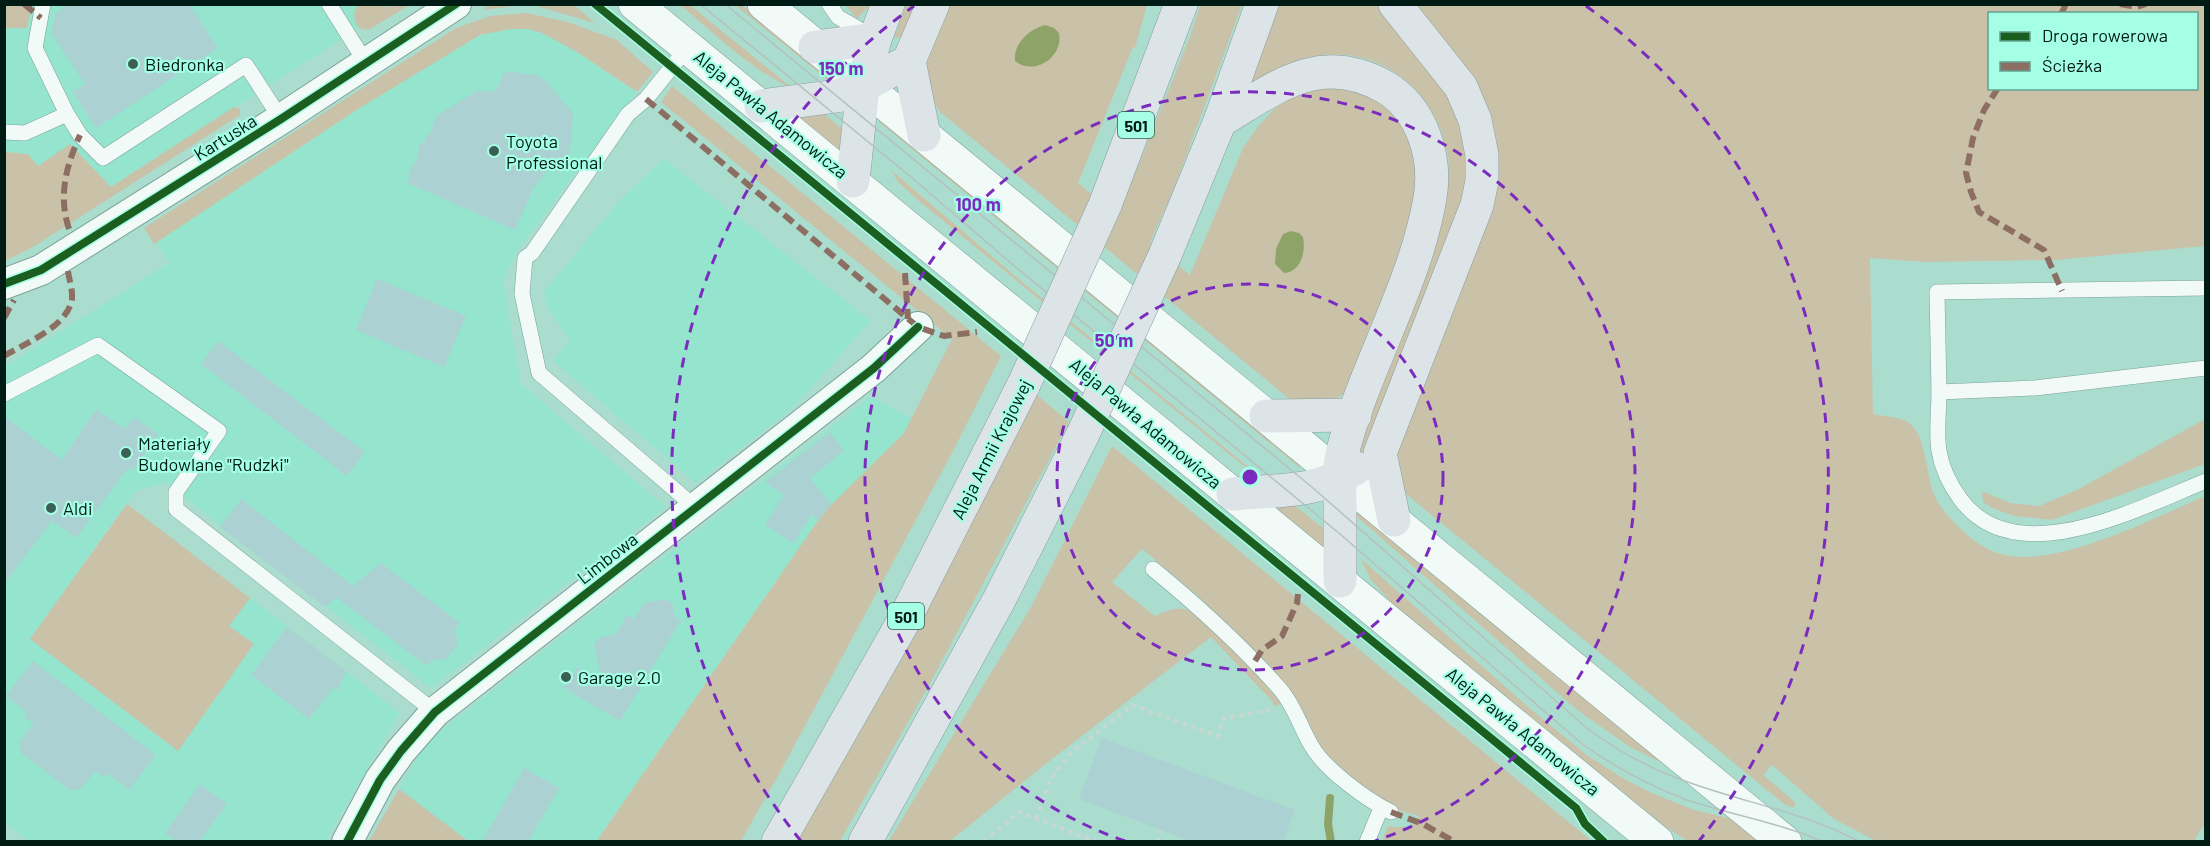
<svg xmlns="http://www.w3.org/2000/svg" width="2210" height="846" viewBox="0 0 2210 846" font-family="Barlow,sans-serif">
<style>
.built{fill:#95e4ce}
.green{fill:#c9c2a9;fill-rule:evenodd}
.water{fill:#8ea368}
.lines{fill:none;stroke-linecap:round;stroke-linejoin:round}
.stream{stroke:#8ea368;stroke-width:8}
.building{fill:#acd1d2}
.service-casing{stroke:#7aa298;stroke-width:16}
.minor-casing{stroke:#7aa298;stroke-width:32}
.secondary-casing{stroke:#7aa298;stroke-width:34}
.primary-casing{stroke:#879d9f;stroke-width:34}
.path{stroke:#c7d7d2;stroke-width:4;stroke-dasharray:4.5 4.5;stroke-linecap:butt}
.service{stroke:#f2faf8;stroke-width:15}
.minor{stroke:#f2faf8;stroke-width:30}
.secondary{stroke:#f2faf8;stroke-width:33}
.primary{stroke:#dde4e7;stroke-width:33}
.tram{stroke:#b4c1be;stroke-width:1.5}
.primary-bridge-casing{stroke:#879d9f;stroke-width:34;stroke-linecap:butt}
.primary-bridge{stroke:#dde4e7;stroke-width:33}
.quiet{stroke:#8d6e63;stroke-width:6;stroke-dasharray:12 6;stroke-linecap:butt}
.cycleway-casing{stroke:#a4ffe5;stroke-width:11}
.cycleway{stroke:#1b5e20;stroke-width:8}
.ring{fill:none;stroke:#7b2cbf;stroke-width:3;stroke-dasharray:10 8}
.poi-dot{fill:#3c5f55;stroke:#a4ffe5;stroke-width:2}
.labels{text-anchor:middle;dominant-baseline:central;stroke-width:4.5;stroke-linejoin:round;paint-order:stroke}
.shield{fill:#a4ffe5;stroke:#315f53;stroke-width:1.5}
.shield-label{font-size:16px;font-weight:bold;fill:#001b14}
.poi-label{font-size:18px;fill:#001b14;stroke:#a4ffe5;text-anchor:start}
.street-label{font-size:18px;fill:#001b14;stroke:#a4ffe5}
.centre{fill:#7b2cbf;stroke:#a4ffe5;stroke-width:3}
.ring-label{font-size:18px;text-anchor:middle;font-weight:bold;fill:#7b2cbf;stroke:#a4ffe5;stroke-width:4.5;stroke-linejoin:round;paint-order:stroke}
</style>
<rect width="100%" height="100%" fill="#abddcf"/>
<g class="built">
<polygon points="4,5 395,5 61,219 5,205"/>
<polygon points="510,29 528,29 558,40 637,92 517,251 503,281 521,384 666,507 431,688 166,483 135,491 30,639 254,644 229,626 250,598 400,713 325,841 29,841 5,823 4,367 169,263 157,242 358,109 472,39 493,32"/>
<polygon points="664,159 871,321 792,408 696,483 553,361 570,340 547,307 544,292 620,200"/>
<polygon points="871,396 912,419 904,433 831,505 817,522 596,841 468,841 399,789 426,742"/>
</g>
<g class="green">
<polygon points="5,4 32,5 27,28 5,28"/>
<path d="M 359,5 L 379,5 L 389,7 L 392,5 L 410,5 L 368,30 L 359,28 C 353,20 352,11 359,5 Z"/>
<polygon points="490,5 574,5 595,23 536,6 521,5 485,10 485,8"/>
<path d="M 680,5 L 690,5 L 792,88 C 750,70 715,33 680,5 Z"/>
<polygon points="735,5 742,5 843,87 840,90"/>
<polygon points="845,5 870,5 857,19"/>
<polygon points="906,5 921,5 902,36 894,39"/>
<path d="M 947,5 L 1147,5 L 1135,48 L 1133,47 L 1078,183 L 1118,216 L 1191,34 L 1200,5 L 1242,5 L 1174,189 L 1150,242 L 1190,275 L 1243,148 L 1258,126 L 1274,109 L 1297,94 L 1321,87 L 1352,89 L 1382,102 L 1405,128 L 1417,162 L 1412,227 L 1349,388 C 1332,409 1315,401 1291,400 L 1288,398 L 940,112 L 929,95 L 926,64 Z"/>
<path d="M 1279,5 L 1378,5 L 1421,57 L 1457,110 L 1468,162 L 1464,198 L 1369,443 L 1356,460 L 1445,202 C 1448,187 1450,172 1448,157 C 1437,85 1370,38 1299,60 C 1279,66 1264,78 1248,90 Z"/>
<path d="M 1411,5 L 2205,5 L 2205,246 L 2056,260 L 1927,262 L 1870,258 L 1873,414 C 1883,416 1895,417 1904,420 C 1925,428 1926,469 1932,489 C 1937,505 1949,518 1961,529 C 1975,543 1992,554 2012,556 C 2064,564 2156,517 2205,496 L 2206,821 L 2194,841 L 1876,841 L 1834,819 L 1772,765 L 1763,775 L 1795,802 L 1794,808 L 1784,804 L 1406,494 L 1403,489 L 1395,458 L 1493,203 ZM 1990,14 L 2196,14 L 2196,88 L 1990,88 Z"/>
<polygon points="526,13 568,22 617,40 653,72 637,92 577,52 542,33 528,29 510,29 480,35 358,109 154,244 144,228 456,28 491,16"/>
<polygon points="672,86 1001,356 952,453 778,776 741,841 596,842 817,522 831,505 904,433 952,339 661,102"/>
<polygon points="234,107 240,109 240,115 33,247 5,261 5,152 28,154 38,166 70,144 111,187"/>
<polygon points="821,111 847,133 850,159 790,113"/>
<polygon points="879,117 1298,461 1300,468 879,122"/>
<polygon points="891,170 1014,275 1258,475 1240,463 919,201 898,182"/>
<polygon points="1037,395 1069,422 926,691 840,841 796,842 889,681"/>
<polygon points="2205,419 2205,464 2052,520 2014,516 1992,508 1983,502 1982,491 2010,503 2039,506 2077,490"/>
<path d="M 1112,446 L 1588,838 L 1591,841 L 1382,841 L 1388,826 L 1411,828 L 1419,816 L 1394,809 L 1365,790 L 1332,761 L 1312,736 L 1303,712 L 1285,686 L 1198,596 L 1142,549 L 1112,582 L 1155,616 C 1167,611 1177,605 1190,611 C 1212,620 1263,683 1282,704 L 1274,706 L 1273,702 L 1211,637 L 1052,759 L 950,841 L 888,842 L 1031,607 Z"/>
<polygon points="1264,500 1292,503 1333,536 1340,561"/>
<polygon points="1347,502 1676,770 1630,747 1577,710 1348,509"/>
<polygon points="127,504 250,598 229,626 254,644 178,751 30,639"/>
<polygon points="1360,558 1527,706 1588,756 1626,780 1654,794 1694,810 1737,820 1763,841 1688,841 1656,821 1398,610 1371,580"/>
<polygon points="399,789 468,841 369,841"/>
</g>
<g class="water">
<path d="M 1045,25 L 1054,28 L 1059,33 C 1064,56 1035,77 1015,61 C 1013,43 1030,29 1045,25 Z"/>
<path d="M 1291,231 L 1299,233 L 1303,237 C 1306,252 1301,272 1284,273 L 1275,264 L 1276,249 L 1283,234 Z"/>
</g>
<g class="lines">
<polyline class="stream" points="1330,798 1328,824 1331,842"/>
</g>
<g class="building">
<polygon points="69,4 189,4 218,48 96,128 73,92 85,84 51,33 55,14"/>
<polygon points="505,71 537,75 545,80 573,113 571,143 568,158 560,173 549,169 534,187 515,230 407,183 410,176 408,174 418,157 419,144 424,143 427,135 430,134 436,116 477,91 496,91"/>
<polygon points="377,279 466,316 444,367 356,330"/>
<polygon points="218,341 365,452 347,476 201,364"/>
<polygon points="96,409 125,429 134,417 158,434 133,471 128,468 76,538 52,521 4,584 4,416 62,460"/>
<polygon points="830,432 844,451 810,478 831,504 818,520 811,515 793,543 765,525 784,495 765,482"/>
<polygon points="241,499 353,586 381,563 460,623 455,629 458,644 446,659 432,660 427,666 337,598 349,588 325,607 220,527"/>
<polygon points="665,599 672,603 675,617 681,620 620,721 564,688 577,667 602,682 594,645 598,638 616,634 627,615 634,619 644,603"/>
<polygon points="287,627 346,671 337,691 333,688 309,719 251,675"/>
<polygon points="33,661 156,755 129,790 107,773 104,777 95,771 81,789 70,790 21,753 19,742 34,723 24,717 27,713 6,696"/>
<polygon points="1102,738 1295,810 1283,842 1193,842 1079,799"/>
<polygon points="524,768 559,788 528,842 482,842"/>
<polygon points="200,784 227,804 199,842 177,842 165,833"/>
</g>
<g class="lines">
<g class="service-casing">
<g id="service">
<polyline points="43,4 35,48 67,114 80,135 103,158 246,65 281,119"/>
<polyline points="329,4 366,63"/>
<polyline points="829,4 838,17 869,35"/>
<polyline points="688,47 646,99 628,114 532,253 525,258 522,294 539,373 696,508"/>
<polyline points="4,132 25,133 67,114"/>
<path d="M 2206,368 L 2035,388 L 1939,392 C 1939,411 1936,432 1939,451 C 1942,470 1950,485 1961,500 C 2017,574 2140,507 2206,481"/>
<polyline points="1939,392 1937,292 2206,288"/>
<polyline points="4,394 98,345 219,431 176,492 176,509 435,712"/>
<path d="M 1153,569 C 1198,606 1241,645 1280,689 C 1294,705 1300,726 1311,745 C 1324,769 1367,800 1391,812"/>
<polyline points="1367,842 1381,808"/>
</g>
</g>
<g class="minor-casing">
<g id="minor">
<polyline points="4,284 41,270 281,119 456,4"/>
<polyline points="347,842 380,780 401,751 435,712 874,368 918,327"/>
</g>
</g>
<g class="secondary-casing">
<g id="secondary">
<polyline points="635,4 1657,842"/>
<polyline points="764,4 1785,842"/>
</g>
</g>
<g class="primary-casing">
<g id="primary">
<polyline points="815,47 875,39"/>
<polyline points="761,106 837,96 863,86 909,61"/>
<path d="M 1220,121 C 1276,88 1319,50 1385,87 C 1422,109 1437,157 1430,198 C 1415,286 1364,368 1342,454 C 1338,470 1340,488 1340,504 C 1340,530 1340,555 1340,581"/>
<polyline points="924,135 909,61 933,4"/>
<polyline points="853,181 863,86 875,39 888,4"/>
<polyline points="1105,205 1181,4"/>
<polyline points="1165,255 1220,121 1262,4"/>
<polyline points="1266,416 1355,415"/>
<path d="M 1233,494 C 1281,489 1311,495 1356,468"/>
<polyline points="1394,520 1380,453 1477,205 1482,181 1482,155 1475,120 1461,87 1395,4"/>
<polyline points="778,842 902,624 1024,384"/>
<polyline points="865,842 999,600 1083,434"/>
</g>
</g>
<g class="path">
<polyline points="1036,819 1050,780 1071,753 1132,705 1218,736 1224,718 1271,710"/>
<polyline points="984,842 1019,812 1097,842"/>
<polyline points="1157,842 1161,830"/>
</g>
<use href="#service" class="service"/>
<use href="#minor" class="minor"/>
<use href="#secondary" class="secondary"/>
<use href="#primary" class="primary"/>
<g class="tram">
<path d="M 700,4 L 911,177 L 1012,264 L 1340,534 L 1582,744 C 1615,767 1649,786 1687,800 C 1732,815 1780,823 1824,842"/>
<path d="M 725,4 L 1313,488 L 1588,729 C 1615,749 1645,766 1677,778 C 1738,802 1800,810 1860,842"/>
</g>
<g class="primary-bridge-casing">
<g id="primary-bridge">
<polyline points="1024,384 1105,205"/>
<polyline points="1083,434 1165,255"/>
</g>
</g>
<use href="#primary-bridge" class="primary-bridge"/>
<g class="quiet">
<polyline points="24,4 41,18"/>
<polyline points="2120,4 2137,7 2146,4"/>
<polyline points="2061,14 2066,4"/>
<polyline points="1998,88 1984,110 1973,138 1966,173 1971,192 1979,212 2044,250 2062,291"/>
<polyline points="646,99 918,327 944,336 977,332"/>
<path d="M 69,229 C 58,196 66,166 80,135"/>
<polyline points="905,273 908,319"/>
<polyline points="4,318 14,300"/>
<path d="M 4,356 C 26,343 68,326 72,299 C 73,291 69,279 68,271"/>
<polyline points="1255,661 1262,650 1282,636 1297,603 1298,594"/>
<polyline points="1391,812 1423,824 1455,842"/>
</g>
<g class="cycleway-casing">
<g id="cycleway">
<polyline points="595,4 1576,808 1585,824 1604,842"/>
<polyline points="4,284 41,270 281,119 456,4"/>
<polyline points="347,842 380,780 401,751 435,712 874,368 918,327"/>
</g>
</g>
<use href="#cycleway" class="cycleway"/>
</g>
<g class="ring">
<circle cx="1250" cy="477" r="193"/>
<path d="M1125 841A385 385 0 1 1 1375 841"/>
<path d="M801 841A578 578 0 0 1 914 6M1586 6A578 578 0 0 1 1699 841"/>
</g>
<g class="poi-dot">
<circle cx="133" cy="64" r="6"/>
<circle cx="494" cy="151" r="6"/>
<circle cx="126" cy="453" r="6"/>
<circle cx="51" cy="508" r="6"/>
<circle cx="566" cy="677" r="6"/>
</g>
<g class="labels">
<g class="shield">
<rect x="1118" y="112" width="36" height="26" rx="4.5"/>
<rect x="888" y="603" width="36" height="26" rx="4.5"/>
</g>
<g class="shield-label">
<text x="1136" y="125">501</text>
<text x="906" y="616">501</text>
</g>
<g class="poi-label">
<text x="145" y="64">Biedronka</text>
<text x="506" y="141">Toyota<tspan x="506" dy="21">Professional</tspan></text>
<text x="138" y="443">Materiały<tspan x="138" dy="21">Budowlane "Rudzki"</tspan></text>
<text x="63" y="508">Aldi</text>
<text x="578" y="677">Garage 2.0</text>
</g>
<g class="street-label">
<text transform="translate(771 114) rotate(39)">Aleja Pawła Adamowicza</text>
<text transform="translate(225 137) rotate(-32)">Kartuska</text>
<text transform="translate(1146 423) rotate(40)">Aleja Pawła Adamowicza</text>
<text transform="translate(991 449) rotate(-63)">Aleja Armii Krajowej</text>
<text transform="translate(607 558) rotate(-38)">Limbowa</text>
<text transform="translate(1523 731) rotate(39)">Aleja Pawła Adamowicza</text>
</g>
</g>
<circle cx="1250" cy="477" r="9" class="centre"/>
<g class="ring-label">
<text x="841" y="75">150 m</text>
<text x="978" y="211">100 m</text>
<text x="1114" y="347">50 m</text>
</g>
<rect width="2210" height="846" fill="none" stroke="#001b14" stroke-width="12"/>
<rect x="1988" y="12" width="210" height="78" fill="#a4ffe5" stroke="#62a491" stroke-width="1.5"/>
<rect x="2000" y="32" width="30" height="9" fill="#1b5e20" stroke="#62a491" stroke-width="1.5"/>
<text x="2042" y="42" font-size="18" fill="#001b14">Droga rowerowa</text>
<rect x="2000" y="62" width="30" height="9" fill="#8d6e63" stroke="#62a491" stroke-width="1.5"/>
<text x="2042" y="72" font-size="18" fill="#001b14">Ścieżka</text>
</svg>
